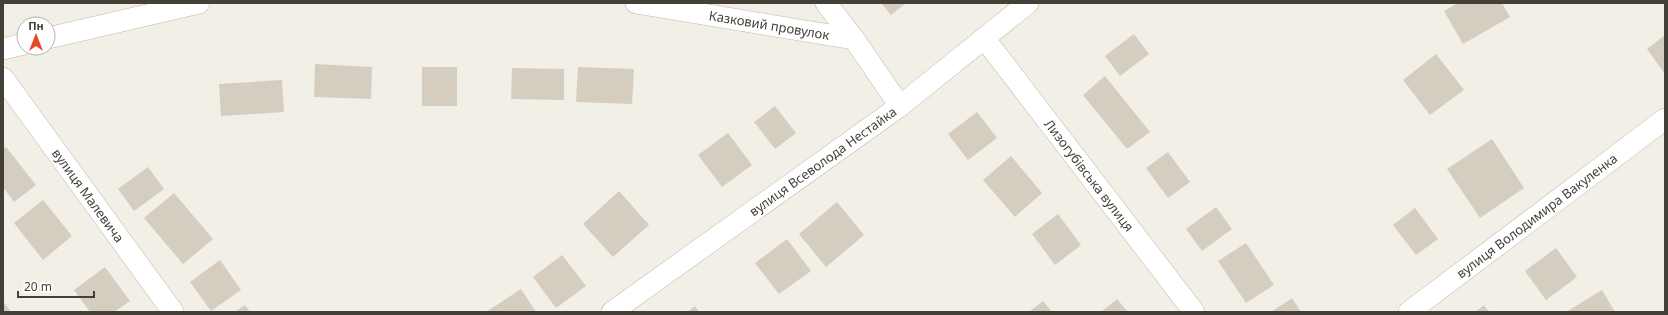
<svg xmlns="http://www.w3.org/2000/svg" width="1668" height="315" viewBox="0 0 1668 315" font-family="'Noto Sans',sans-serif">
<style>
.building{fill:#d6cdc1}
.lines{fill:none;stroke-linecap:round;stroke-linejoin:round}
.minor-casing{stroke:#c0b9ad;stroke-width:22}
.minor{stroke:#fff;stroke-width:21}
.labels{text-anchor:middle;dominant-baseline:central;stroke-width:3.5;stroke-linejoin:round;paint-order:stroke}
.street-label{font-size:13px;fill:#443f37;stroke:#fff}
</style>
<rect width="100%" height="100%" fill="#f2efe7"/>
<g class="building">
<polygon points="881,3 906,3 891,15"/>
<polygon points="1458,3 1502,3 1510,17 1463,44 1444,11"/>
<polygon points="1134,34 1149,54 1120,76 1105,56"/>
<polygon points="1665,35 1665,74 1647,49"/>
<polygon points="1436,54 1464,90 1430,115 1403,80"/>
<polygon points="315,64 372,67 371,99 314,97"/>
<rect x="422" y="67" width="35" height="39"/>
<polygon points="578,67 634,69 632,104 576,102"/>
<polygon points="512,68 564,69 564,100 511,99"/>
<polygon points="1105,76 1150,132 1127,149 1083,95"/>
<polygon points="282,80 284,112 221,116 219,84"/>
<polygon points="775,106 796,133 775,149 754,122"/>
<polygon points="977,112 997,138 968,160 948,134"/>
<polygon points="728,133 752,165 722,187 698,155"/>
<polygon points="1492,139 1524,188 1480,218 1447,169"/>
<polygon points="6,147 36,185 14,202 3,187 3,149"/>
<polygon points="1168,152 1190,182 1168,198 1146,168"/>
<polygon points="1011,156 1042,193 1015,217 983,180"/>
<polygon points="148,167 164,189 134,211 118,189"/>
<polygon points="619,191 649,225 613,257 583,224"/>
<polygon points="174,193 213,239 183,264 144,218"/>
<polygon points="43,200 72,236 43,260 14,223"/>
<polygon points="837,202 864,235 826,267 799,234"/>
<polygon points="1216,207 1232,229 1202,251 1186,229"/>
<polygon points="1415,208 1438,239 1416,255 1393,225"/>
<polygon points="1058,214 1081,245 1055,265 1032,234"/>
<polygon points="787,239 811,271 779,294 755,263"/>
<polygon points="1246,243 1274,285 1246,303 1218,261"/>
<polygon points="1556,248 1577,277 1546,300 1525,271"/>
<polygon points="562,255 586,286 556,308 533,277"/>
<polygon points="220,260 241,290 211,311 190,282"/>
<polygon points="105,267 130,301 114,312 90,312 74,290"/>
<polygon points="521,289 536,312 486,312"/>
<polygon points="1602,290 1615,312 1566,312"/>
<polygon points="1292,298 1301,312 1271,312"/>
<polygon points="1117,299 1128,312 1101,312"/>
<polygon points="3,301 11,312 3,312"/>
<polygon points="1043,301 1052,312 1029,312"/>
<polygon points="245,305 250,312 235,312"/>
<polygon points="1484,305 1489,312 1475,312"/>
<polygon points="695,306 699,312 687,312"/>
</g>
<g class="lines">
<g class="minor-casing">
<g id="minor">
<path id="s1" d="M 636,3 L 854,39"/>
<polyline points="826,3 854,39 900,106"/>
<polyline points="48,38 199,3"/>
<path id="s2" d="M 984,38 L 1194,312"/>
<polyline points="3,49 24,44"/>
<path id="s3" d="M 3,78 L 173,312"/>
<path id="s4" d="M 612,312 L 900,106 L 1028,3"/>
<path id="s5" d="M 1409,312 L 1665,119"/>
</g>
</g>
<use href="#minor" class="minor"/>
</g>
<g class="labels">
<g class="street-label">
<text stroke="none"><textPath href="#s1" startOffset="135">Казковий провулок</textPath></text>
<text stroke="none"><textPath href="#s4" startOffset="259">вулиця Всеволода Нестайка</textPath></text>
<text stroke="none"><textPath href="#s2" startOffset="173">Лизогубівська вулиця</textPath></text>
<text stroke="none"><textPath href="#s3" startOffset="145">вулиця Малевича</textPath></text>
<text stroke="none"><textPath href="#s5" startOffset="160">вулиця Володимира Вакуленка</textPath></text>
</g>
</g>
<rect width="1668" height="315" fill="none" stroke="#443f37" stroke-width="8"/>
<g transform="translate(36 36)"><circle r="19" fill="#ffffff" stroke="#b4b2af"/>
<path d="M0-3L7 15L0 10L-7 15Z" fill="#e74729"/>
<text y="-6" font-size="11" font-weight="bold" text-anchor="middle" fill="#443f37">Пн</text>
</g>
<path d="M18 291v6h76v-6" fill="none" stroke="#443f37" stroke-width="2"/>
<text x="24" y="291" font-size="12" fill="#443f37" stroke="#ffffff" stroke-width="3" paint-order="stroke">20 m</text>
</svg>
